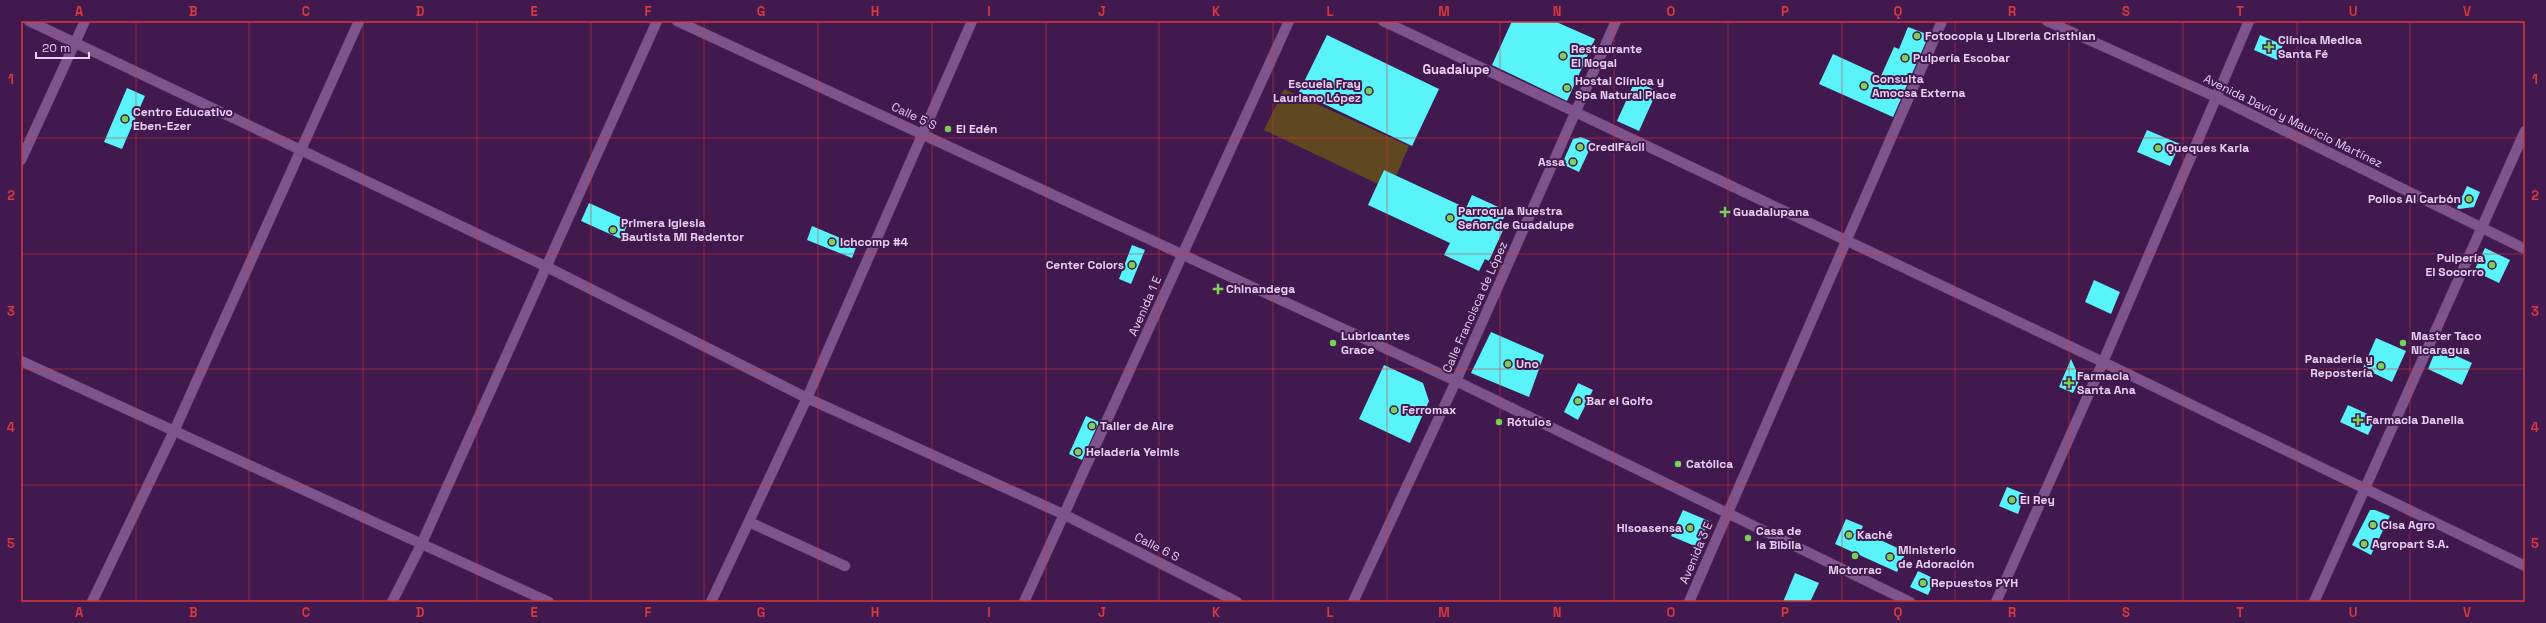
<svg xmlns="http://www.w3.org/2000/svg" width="2546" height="623" viewBox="0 0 2546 623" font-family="'Space Grotesk',sans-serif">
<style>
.green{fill:#5e4721}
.building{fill:#58f4fa}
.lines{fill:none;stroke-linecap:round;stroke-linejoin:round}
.minor-casing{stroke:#5a3663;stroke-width:11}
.minor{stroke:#7f548c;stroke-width:10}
.grid{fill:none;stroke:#d8393c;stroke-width:1;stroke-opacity:0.55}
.poi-dot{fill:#79d158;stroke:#42194e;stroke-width:1.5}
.labels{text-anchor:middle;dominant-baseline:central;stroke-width:4;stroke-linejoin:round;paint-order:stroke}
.poi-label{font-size:12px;font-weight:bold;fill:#e7cfef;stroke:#42194e;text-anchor:start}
.street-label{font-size:12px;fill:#e7cfef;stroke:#42194e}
.neighbourhood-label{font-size:13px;font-weight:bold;fill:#efd2f8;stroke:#42194e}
.neatline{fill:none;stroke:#d8393c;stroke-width:1.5}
.grid-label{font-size:13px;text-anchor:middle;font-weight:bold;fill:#d8393c}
</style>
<rect width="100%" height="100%" fill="#42194e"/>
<polygon class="green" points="1284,89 1409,146 1396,176 1384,170 1378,184 1264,130"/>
<g class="building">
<polygon points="1512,21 1554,21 1595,39 1567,101 1492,65"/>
<polygon points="1908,27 1929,35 1893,117 1819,84 1833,54 1881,76 1894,47 1899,49"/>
<polygon points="1327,35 1439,89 1412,146 1299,92"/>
<polygon points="2260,35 2283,45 2277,60 2254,50"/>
<polygon points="1635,81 1657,91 1639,131 1617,121"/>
<polygon points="127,88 145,96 122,149 104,142"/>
<polygon points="2147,130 2180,144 2170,166 2137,152"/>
<polygon points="1581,137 1593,142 1579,172 1562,164 1573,139"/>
<polygon points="1384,170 1466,208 1472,195 1507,211 1501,224 1505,226 1489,261 1485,259 1479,271 1444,255 1450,243 1368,205"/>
<polygon points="2467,186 2480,192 2474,207 2459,209 2457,208"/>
<polygon points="589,203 629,221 621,239 581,221"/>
<polygon points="812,226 857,245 852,258 807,240"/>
<polygon points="1132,245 1145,250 1131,284 1119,279"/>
<polygon points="2485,248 2510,260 2499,283 2474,271"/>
<polygon points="2094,280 2120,292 2111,314 2085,302"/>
<polygon points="1491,332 1544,355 1529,397 1471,373"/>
<polygon points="2376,338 2406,351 2392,382 2363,368"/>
<polygon points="2437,347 2472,363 2462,385 2428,369"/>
<polygon points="2071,359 2080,379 2073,393 2059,387"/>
<polygon points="1384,365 1423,383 1429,401 1410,443 1359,419"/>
<polygon points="1578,383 1593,390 1578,420 1564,412"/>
<polygon points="2348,405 2376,418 2368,435 2340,422"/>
<polygon points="1086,416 1099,422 1082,460 1069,454"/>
<polygon points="2007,487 2025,494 2018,514 1999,506"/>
<polygon points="1683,510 1709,521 1697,547 1671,536"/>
<polygon points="2370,510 2375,510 2390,516 2371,555 2352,545"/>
<polygon points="1846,519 1863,526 1861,531 1906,552 1897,572 1835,544"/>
<polygon points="1918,571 1935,579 1928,595 1910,587"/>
<polygon points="1795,573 1819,583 1810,602 1783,602"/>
</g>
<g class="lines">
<g class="minor-casing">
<g id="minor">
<polyline points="29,21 545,266 807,398 1065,515 1237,602"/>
<polyline points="677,21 1456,381 1910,602"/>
<polyline points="1383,21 2103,362 2525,566"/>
<polyline points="2047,21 2216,97 2525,249"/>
<polyline points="21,160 85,21"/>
<polyline points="21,361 549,602"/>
<polyline points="749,522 845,566"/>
<polyline points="92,602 175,429 359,21"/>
<polyline points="392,602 421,545 657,21"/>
<polyline points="711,602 807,398 972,21"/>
<polyline points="1024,602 1289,21"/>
<polyline points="1353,602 1456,381 1616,21"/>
<polyline points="1689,602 1942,21"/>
<polyline points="1996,602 2103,362 2249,21"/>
<polyline points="2314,602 2525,131"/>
</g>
</g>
<use href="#minor" class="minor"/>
</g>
<path class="grid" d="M 136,21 L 136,602M 249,21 L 249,602M 363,21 L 363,602M 477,21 L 477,602M 591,21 L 591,602M 704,21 L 704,602M 818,21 L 818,602M 932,21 L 932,602M 1046,21 L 1046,602M 1159,21 L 1159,602M 1273,21 L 1273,602M 1387,21 L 1387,602M 1500,21 L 1500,602M 1614,21 L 1614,602M 1728,21 L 1728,602M 1842,21 L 1842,602M 1955,21 L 1955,602M 2069,21 L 2069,602M 2183,21 L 2183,602M 2297,21 L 2297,602M 2410,21 L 2410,602M 21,138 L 2525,138M 21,254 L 2525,254M 21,369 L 2525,369M 21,485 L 2525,485"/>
<g class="poi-dot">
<circle cx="1917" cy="36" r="4"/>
<path d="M2267 41h4v4h4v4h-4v4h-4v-4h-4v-4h4z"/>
<circle cx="1563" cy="56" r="4"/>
<circle cx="1905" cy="58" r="4"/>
<circle cx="1864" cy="86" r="4"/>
<circle cx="1567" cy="88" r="4"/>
<circle cx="1369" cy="91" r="4"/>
<circle cx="125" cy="119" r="4"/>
<circle cx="948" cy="129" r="4"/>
<circle cx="1580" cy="147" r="4"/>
<circle cx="2158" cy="148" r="4"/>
<circle cx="1573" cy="162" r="4"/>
<circle cx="2469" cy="199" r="4"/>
<path d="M1723 206h4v4h4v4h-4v4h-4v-4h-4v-4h4z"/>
<circle cx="1450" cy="218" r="4"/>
<circle cx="613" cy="230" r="4"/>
<circle cx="832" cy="242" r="4"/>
<circle cx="1132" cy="265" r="4"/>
<circle cx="2492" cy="265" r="4"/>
<path d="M1216 283h4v4h4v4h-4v4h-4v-4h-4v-4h4z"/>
<circle cx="1333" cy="343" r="4"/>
<circle cx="2403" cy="343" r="4"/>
<circle cx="1508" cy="364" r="4"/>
<circle cx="2381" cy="366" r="4"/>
<path d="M2067 377h4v4h4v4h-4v4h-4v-4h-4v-4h4z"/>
<circle cx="1578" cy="401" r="4"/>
<circle cx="1394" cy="410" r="4"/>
<path d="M2356 414h4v4h4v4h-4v4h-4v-4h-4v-4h4z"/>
<circle cx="1499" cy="422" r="4"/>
<circle cx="1092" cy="426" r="4"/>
<circle cx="1078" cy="452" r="4"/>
<circle cx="1678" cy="464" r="4"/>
<circle cx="2012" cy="500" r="4"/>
<circle cx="2373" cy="525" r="4"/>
<circle cx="1690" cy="528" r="4"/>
<circle cx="1849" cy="535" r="4"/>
<circle cx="1748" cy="538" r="4"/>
<circle cx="2364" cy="544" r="4"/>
<circle cx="1855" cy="556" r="4"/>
<circle cx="1890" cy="557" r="4"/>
<circle cx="1923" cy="583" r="4"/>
</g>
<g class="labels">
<g class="poi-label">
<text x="1925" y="36">Fotocopia y Libreria Cristhian</text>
<text x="2278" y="40">Clínica Medica<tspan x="2278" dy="14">Santa Fé</tspan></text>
<text x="1571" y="49">Restaurante<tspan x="1571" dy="14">El Nogal</tspan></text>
<text x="1913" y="58">Pulpería Escobar</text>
<text x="1872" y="79">Consulta<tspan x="1872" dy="14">Amocsa Externa</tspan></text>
<text x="1575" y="81">Hostal Clínica y<tspan x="1575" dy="14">Spa Natural Place</tspan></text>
<text x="1361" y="84" text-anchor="end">Escuela Fray<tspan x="1361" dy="14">Lauriano López</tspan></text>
<text x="133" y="112">Centro Educativo<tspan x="133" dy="14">Eben-Ezer</tspan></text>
<text x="956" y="129">El Edén</text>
<text x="1588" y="147">CrediFácil</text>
<text x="2166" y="148">Queques Karla</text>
<text x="1565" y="162" text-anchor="end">Assa</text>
<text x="2461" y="199" text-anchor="end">Pollos Al Carbón</text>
<text x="1458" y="211">Parroquia Nuestra<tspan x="1458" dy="14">Señor de Guadalupe</tspan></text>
<text x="1733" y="212">Guadalupana</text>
<text x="621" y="223">Primera Iglesia<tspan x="621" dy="14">Bautista Mi Redentor</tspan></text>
<text x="840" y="242">Ichcomp #4</text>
<text x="2484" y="258" text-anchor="end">Pulpería<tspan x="2484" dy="14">El Socorro</tspan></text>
<text x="1124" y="265" text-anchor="end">Center Colors</text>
<text x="1226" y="289">Chinandega</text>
<text x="1341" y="336">Lubricantes<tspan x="1341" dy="14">Grace</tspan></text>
<text x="2411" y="336">Master Taco<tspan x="2411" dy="14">Nicaragua</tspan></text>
<text x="2373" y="359" text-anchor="end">Panadería y<tspan x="2373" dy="14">Repostería</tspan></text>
<text x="1516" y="364">Uno</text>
<text x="2077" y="376">Farmacia<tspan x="2077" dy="14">Santa Ana</tspan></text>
<text x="1586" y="401">Bar el Golfo</text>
<text x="1402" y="410">Ferromax</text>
<text x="2366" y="420">Farmacia Danelia</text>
<text x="1507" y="422">Rótulos</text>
<text x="1100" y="426">Taller de Aire</text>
<text x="1086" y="452">Heladería Yeimis</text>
<text x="1686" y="464">Católica</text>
<text x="2020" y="500">El Rey</text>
<text x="2381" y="525">Cisa Agro</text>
<text x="1682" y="528" text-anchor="end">Hisoasensa</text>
<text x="1756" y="531">Casa de<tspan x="1756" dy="14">la Biblia</tspan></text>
<text x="1857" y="535">Kaché</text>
<text x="2372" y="544">Agropart S.A.</text>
<text x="1898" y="550">Ministerio<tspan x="1898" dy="14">de Adoración</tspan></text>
<text x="1855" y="570" text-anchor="middle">Motorrac</text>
<text x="1931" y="583">Repuestos PYH</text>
</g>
<g class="street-label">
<text transform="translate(914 116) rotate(25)">Calle 5 S</text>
<text transform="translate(2293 121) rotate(26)">Avenida David y Mauricio Martínez</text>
<text transform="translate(1145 306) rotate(-66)">Avenida 1 E</text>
<text transform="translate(1475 307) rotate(-66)">Calle Francisca de López</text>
<text transform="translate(1157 547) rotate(27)">Calle 6 S</text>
<text transform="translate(1696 553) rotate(-67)">Avenida 3 E</text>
</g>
<g class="neighbourhood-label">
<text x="1456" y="69">Guadalupe</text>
</g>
</g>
<rect width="2546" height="623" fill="none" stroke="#42194e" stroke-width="44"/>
<path d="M36 52v6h53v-6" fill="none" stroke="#e7cfef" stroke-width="2"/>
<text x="42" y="52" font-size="12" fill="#e7cfef" stroke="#42194e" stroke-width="3" paint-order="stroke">20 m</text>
<rect x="22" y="22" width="2502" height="579" class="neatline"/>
<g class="grid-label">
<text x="79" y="16">A</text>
<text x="193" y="16">B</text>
<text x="306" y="16">C</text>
<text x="420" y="16">D</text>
<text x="534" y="16">E</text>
<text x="648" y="16">F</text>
<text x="761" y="16">G</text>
<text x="875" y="16">H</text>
<text x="989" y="16">I</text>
<text x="1102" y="16">J</text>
<text x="1216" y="16">K</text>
<text x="1330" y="16">L</text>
<text x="1444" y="16">M</text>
<text x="1557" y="16">N</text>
<text x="1671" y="16">O</text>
<text x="1785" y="16">P</text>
<text x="1898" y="16">Q</text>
<text x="2012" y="16">R</text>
<text x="2126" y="16">S</text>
<text x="2240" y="16">T</text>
<text x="2353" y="16">U</text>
<text x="2467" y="16">V</text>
<text x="11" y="84">1</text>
<text x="2535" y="84">1</text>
<text x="11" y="200">2</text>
<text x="2535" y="200">2</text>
<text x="11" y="316">3</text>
<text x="2535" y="316">3</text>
<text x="11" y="432">4</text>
<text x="2535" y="432">4</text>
<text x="11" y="548">5</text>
<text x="2535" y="548">5</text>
<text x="79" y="617">A</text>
<text x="193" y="617">B</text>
<text x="306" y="617">C</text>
<text x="420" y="617">D</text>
<text x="534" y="617">E</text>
<text x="648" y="617">F</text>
<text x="761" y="617">G</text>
<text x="875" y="617">H</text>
<text x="989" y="617">I</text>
<text x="1102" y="617">J</text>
<text x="1216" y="617">K</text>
<text x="1330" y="617">L</text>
<text x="1444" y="617">M</text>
<text x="1557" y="617">N</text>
<text x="1671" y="617">O</text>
<text x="1785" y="617">P</text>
<text x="1898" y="617">Q</text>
<text x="2012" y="617">R</text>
<text x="2126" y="617">S</text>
<text x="2240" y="617">T</text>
<text x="2353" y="617">U</text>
<text x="2467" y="617">V</text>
</g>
</svg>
